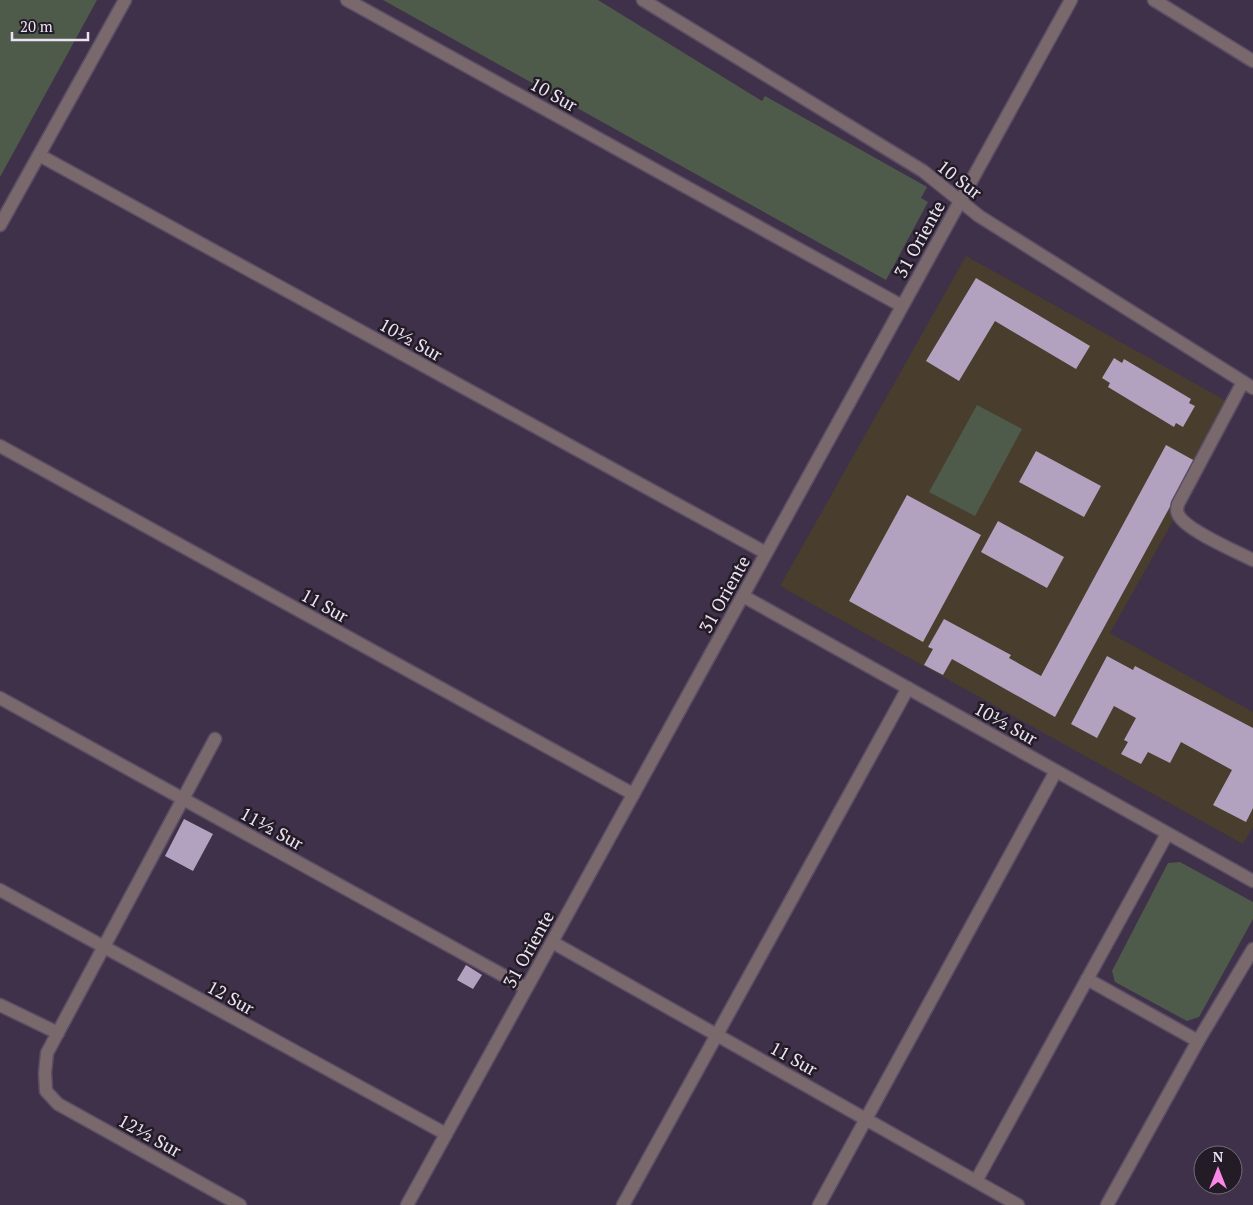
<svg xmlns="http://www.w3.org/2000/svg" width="1253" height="1205" viewBox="0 0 1253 1205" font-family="'PT Serif',serif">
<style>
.education{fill:#493d2e}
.green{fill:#4e5b4a}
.building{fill:#b3a2bf}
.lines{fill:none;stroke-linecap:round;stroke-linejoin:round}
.minor-casing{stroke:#5b4d64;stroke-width:15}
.minor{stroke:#79686c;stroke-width:12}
.labels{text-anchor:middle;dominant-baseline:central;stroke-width:5;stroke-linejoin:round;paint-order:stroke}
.street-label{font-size:18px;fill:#ece3f2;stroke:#231c27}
</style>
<rect width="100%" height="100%" fill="#3f3149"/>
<polygon class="education" points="966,256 1237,407 1110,633 1253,712 1253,827 1243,844 780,586"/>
<g class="green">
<polygon points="0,0 97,0 0,177"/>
<polygon points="383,0 598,0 762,101 765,96 927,187 921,198 928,202 886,280"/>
<polygon points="977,405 1022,429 975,516 929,492"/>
<polygon points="1180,862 1253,902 1253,919 1199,1017 1187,1021 1115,982 1112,971 1168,863"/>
</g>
<g class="building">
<polygon points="976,278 1090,346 1076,369 995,321 959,381 926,361"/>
<polygon points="1114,358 1122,363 1124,359 1191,399 1189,403 1195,406 1183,427 1176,423 1174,427 1108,387 1110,383 1102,378"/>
<polygon points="1166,445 1195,461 1055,717 952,659 943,675 924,665 933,649 928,647 944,619 1011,655 1009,658 1041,676"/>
<polygon points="1036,451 1101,486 1084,517 1019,482"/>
<polygon points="907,495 981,535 923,642 849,601"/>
<polygon points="998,521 1064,557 1047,588 981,552"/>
<polygon points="1107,656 1133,670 1135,666 1253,728 1253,808 1246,822 1213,805 1232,770 1181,742 1170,763 1148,752 1141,764 1121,754 1128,742 1124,740 1136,718 1114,706 1097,738 1071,724"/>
<polygon points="184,819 213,834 193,871 165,856"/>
<polygon points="466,965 482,975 473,989 457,980"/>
</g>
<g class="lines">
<g class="minor-casing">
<g id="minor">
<polyline points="347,0 902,306"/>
<polyline points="643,0 923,171 979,216 1253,388"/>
<polyline points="1154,0 1253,61"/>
<polyline points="39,155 766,553"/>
<polyline points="0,225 125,0"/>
<path d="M 1243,382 L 1178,504 C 1177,509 1176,511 1179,516 C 1188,531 1235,551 1253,560"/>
<polyline points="0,446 633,794"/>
<polyline points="743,596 1253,881"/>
<polyline points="0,698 526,988"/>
<polyline points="215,739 47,1053 45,1073 46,1091 58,1104 240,1205"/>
<polyline points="0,890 446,1134"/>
<polyline points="552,942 1018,1205"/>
<polyline points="1087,979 1198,1041"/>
<polyline points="0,1005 58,1033"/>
<polyline points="976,1181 1167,834"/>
<polyline points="407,1205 1071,0"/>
<polyline points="623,1205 908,688"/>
<polyline points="819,1205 1056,771"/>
<polyline points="1107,1205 1198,1041 1253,949"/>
</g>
</g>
<use href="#minor" class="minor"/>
</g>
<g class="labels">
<g class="street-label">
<text transform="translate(554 94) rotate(29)">10 Sur</text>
<text transform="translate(960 179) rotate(38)">10 Sur</text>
<text transform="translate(919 239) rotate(-61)">31 Oriente</text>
<text transform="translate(411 339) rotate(29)">10½ Sur</text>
<text transform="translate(724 594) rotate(-61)">31 Oriente</text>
<text transform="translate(325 605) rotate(29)">11 Sur</text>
<text transform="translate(1006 723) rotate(29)">10½ Sur</text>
<text transform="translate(272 828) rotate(29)">11½ Sur</text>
<text transform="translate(528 949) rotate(-61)">31 Oriente</text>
<text transform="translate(231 997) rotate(29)">12 Sur</text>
<text transform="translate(794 1058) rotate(29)">11 Sur</text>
<text transform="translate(150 1135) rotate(29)">12½ Sur</text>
</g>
</g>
<g transform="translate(1218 1170)"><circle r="24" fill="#231c27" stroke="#736c78"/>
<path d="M0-4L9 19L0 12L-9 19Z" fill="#fb87e6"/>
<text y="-8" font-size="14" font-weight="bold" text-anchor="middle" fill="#ece3f2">N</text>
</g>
<path d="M12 32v8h76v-8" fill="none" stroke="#ece3f2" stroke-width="2.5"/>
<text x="20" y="32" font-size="15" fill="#ece3f2" stroke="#231c27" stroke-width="4" paint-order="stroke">20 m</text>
</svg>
